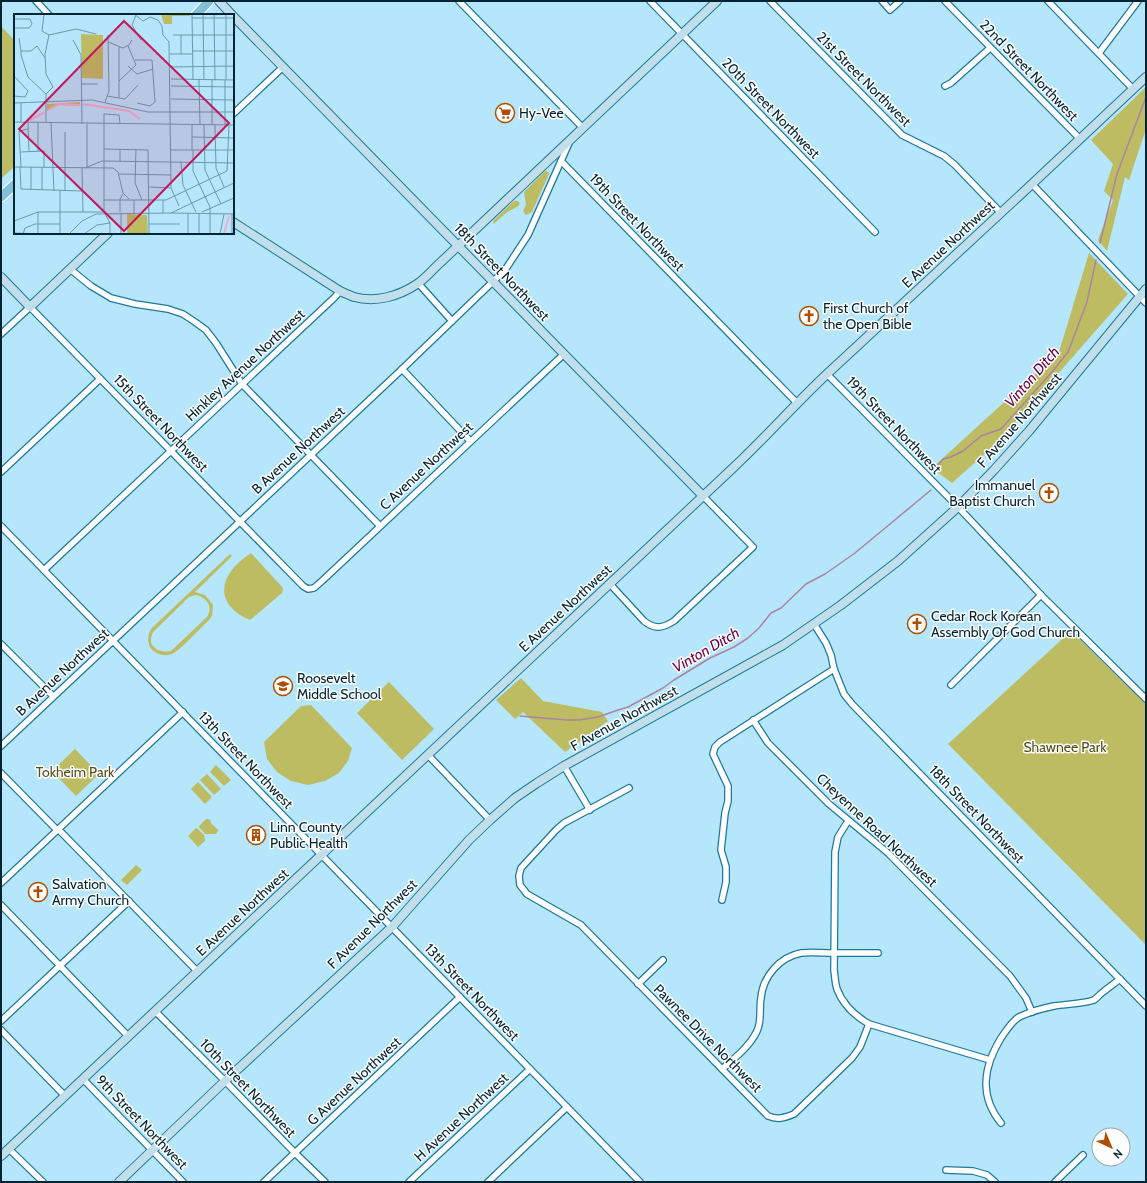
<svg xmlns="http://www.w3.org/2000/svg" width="1147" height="1183" viewBox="0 0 1147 1183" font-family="Cabin,sans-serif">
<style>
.green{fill:#bdbc62;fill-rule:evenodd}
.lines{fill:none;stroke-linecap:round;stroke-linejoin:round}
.stream{stroke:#ac84a1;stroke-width:1.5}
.street-casing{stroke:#1f799c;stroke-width:8}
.secondary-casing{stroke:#1f799c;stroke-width:10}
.primary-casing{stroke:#fff;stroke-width:11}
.street{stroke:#fff;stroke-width:5.5}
.secondary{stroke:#c1dfeb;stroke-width:8}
.primary{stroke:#83bfd6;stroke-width:9}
.labels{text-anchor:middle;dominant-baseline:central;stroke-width:3;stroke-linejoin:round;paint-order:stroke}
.street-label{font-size:14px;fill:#002432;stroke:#fefefe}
.poi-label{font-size:14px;fill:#002432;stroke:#fefefe;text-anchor:start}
.park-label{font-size:14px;fill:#52521b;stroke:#fefefe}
.water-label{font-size:15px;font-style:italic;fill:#6d0048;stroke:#fefefe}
.inset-river{fill:none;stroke:#f5add0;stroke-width:2}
.inset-road{fill:none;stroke:#6d98ab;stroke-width:1}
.view{fill:#c2185b;fill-opacity:0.15;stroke:#c2185b;stroke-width:2}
.inset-edge{fill:none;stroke:#002432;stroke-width:2}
</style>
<rect width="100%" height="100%" fill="#b6e6fc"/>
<g class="green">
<polygon points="1,26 15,41 15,166 1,179"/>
<polygon points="1146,87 1146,129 1129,180 1125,177 1107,251 1098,240 1113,200 1104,191 1113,164 1091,140"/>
<polygon points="545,171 549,172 549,174 532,212 526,215 523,211 526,205 524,192"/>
<path d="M 514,201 L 518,201 L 520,204 C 516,209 511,209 506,213 C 502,216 498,220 494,224 L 493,221 Z"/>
<polygon points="1089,253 1128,294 997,443 952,483 932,468 1059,352"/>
<path d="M 251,553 L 283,588 L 282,593 L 250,620 C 211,603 220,573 251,553 Z"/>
<path d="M 230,554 L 232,556 L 195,592 L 205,595 L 213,605 L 212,616 L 209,620 C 200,628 182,649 172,654 C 164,657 154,654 150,647 C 147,640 148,635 151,629 ZM 196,595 C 206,597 214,607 207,617 L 171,651 C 157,654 145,644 154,631 L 189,597 Z"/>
<polygon points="1071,631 1146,704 1146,945 948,744"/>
<polygon points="521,678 543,701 602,712 608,721 565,752 523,712 515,719 496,700"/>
<polygon points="389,682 434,729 402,760 357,713"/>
<polygon points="311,705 352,748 348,761 339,773 325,781 308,785 291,781 277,772 267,759 264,742 301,706"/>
<polygon points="75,749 99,774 76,796 52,771"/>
<polygon points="216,765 231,780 224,786 210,772"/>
<polygon points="207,774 221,789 214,795 200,780"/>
<polygon points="198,782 212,797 205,804 191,789"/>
<polygon points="206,819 209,819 211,822 211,823 218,830 218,831 216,834 205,834 199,827 199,826"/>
<polygon points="196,828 198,829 204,835 205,841 198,847 188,836"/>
<polygon points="136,865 142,870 127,885 121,880"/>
</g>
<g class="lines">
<g class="stream">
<polyline points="1100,243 1117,174 1146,97"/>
<polyline points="938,469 938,465 943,459 951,457 963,451 981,436 1001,429 1052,372 1068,352 1087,302 1096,260"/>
<polyline points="520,716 566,720 579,720 598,717 618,710 628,707 663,688 674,680 710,658 734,647 748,638 759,628 771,613 781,608 806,584 825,574 855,553 931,490"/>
</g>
<g class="street-casing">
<g id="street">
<polyline points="36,1 49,15"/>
<polyline points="459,1 583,128"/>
<polyline points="650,1 875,232"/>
<polyline points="770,1 902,135 944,156 955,165 1001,213"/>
<polyline points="882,1 890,10 900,1"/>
<polyline points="945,1 1080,139"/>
<polyline points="1048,1 1133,89"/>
<polyline points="1099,53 1138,1"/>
<polyline points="945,86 951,83 990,48"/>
<polyline points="233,114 283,67"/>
<polyline points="561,161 797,403"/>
<polyline points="1032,184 1146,303"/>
<polyline points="70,269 91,286 111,298 135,304 168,309 183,314 195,322 206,330 216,343 242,384 380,526"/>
<polyline points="418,283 452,321"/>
<polyline points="1,334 30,307 303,586 308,589 314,588 323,580 564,354"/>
<polyline points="402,369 470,441"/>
<polyline points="827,374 958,507 1041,595 1146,699"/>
<polyline points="1,472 100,379"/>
<polyline points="1,526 640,1182"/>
<polyline points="44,570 335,297 340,291"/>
<path d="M 610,584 L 644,621 C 655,630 663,628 674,621 L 753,547 L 703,496"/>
<polyline points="814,624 826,643 831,655 834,669 844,694 852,704 1146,1006"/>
<polyline points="1,644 53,696"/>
<polyline points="951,685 1041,595"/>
<polyline points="753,720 768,743 829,804 888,853 1010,976 1026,998 1032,1012"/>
<polyline points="1,746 398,373 505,270 528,235 569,143"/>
<polyline points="428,755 490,820"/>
<polyline points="564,766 590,810"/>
<polyline points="1,773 57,830"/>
<path d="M 629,788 L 564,823 L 556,830 L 521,868 L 519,876 L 520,885 L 527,894 L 581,925 L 768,1116 C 778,1120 784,1118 794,1114 L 852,1058 L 860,1047 L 869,1024"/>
<path d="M 848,821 L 838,837 L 835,852 L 834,970 C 835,976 835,983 837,989 C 843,1005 855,1016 869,1024 L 990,1060"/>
<polyline points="58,829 198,972"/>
<polyline points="1,883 183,712"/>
<polyline points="722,900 726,882 726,867 721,850 725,813 728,801 728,786 713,754 715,747 720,742 834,669"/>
<polyline points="1,905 128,1036"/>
<polyline points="638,984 663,960"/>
<polyline points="155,1011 225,1081 295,1153 325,1182"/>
<polyline points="1,1021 129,901"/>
<polyline points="1,1030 65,1096"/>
<path d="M 722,1069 C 735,1058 750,1046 757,1031 C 762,1021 759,1009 761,998 C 763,976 780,957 801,953 C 811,952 822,953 832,953 C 847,953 863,953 878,953"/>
<polyline points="83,1079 183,1182"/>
<path d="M 1001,1123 C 978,1095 984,1066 1001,1038 C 1006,1031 1012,1021 1019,1017 C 1030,1012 1043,1008 1054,1006 C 1066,1004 1083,1004 1094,1000 C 1097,998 1100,994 1103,992 C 1109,987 1115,983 1120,979"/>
<polyline points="9,1149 43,1182"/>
<polyline points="946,1170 973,1171 987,1175 995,1182"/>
<polyline points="264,1182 460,997"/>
<polyline points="409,1182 530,1069"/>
<polyline points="488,1182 567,1107"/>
<polyline points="1055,1182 1083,1155"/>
</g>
</g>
<g class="secondary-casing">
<g id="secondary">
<polyline points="219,1 232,15"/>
<polyline points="233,16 703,496"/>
<path d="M 233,222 L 340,291 C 344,293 349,295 354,297 C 376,303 399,296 417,284 C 426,278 433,269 441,262 L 717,1"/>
<polyline points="1,277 30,307 108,233"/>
<path d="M 1,1156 L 734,467 C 766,437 795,404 827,374 L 1032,184 L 1146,77"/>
<polyline points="119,1182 225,1081 392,927 469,840 490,820 515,798 537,783 564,766 783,645 841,605 898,561 958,507 994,470 1029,431 1146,289"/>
</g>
</g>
<g class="primary-casing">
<g id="primary">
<polyline points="196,15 209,1"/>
<polyline points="1,197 15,184"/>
</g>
</g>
<use href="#street" class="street"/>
<use href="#secondary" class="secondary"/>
<use href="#primary" class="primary"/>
</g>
<defs>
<g id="supermarket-ring" transform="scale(1)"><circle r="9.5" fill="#fefefe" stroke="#ae4e03" stroke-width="1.5"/><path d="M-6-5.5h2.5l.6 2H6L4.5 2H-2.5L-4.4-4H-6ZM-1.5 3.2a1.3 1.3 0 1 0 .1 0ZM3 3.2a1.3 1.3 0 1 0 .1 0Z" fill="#ae4e03"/></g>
<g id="church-ring" transform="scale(1)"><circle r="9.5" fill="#fefefe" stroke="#ae4e03" stroke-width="1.5"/><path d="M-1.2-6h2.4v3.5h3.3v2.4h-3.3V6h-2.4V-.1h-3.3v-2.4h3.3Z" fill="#ae4e03"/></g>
<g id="school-ring" transform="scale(1)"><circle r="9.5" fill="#fefefe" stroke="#ae4e03" stroke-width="1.5"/><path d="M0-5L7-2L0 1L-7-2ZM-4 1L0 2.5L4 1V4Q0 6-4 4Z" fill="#ae4e03"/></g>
<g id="building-ring" transform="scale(1)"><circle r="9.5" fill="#fefefe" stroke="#ae4e03" stroke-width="1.5"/><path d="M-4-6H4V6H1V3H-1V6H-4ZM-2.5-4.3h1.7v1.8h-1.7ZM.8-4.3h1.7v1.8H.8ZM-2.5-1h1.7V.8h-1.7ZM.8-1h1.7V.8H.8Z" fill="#ae4e03"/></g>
</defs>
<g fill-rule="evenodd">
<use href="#supermarket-ring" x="505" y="113"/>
<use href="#church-ring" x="809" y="316"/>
<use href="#church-ring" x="1049" y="493"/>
<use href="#church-ring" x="917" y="624"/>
<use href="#school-ring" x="283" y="686"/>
<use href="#building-ring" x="256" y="835"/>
<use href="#church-ring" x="38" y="892"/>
</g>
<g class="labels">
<g class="street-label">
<text transform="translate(1029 70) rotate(46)">22nd Street Northwest</text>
<text transform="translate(864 79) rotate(45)">21st Street Northwest</text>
<text transform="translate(771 108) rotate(46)">20th Street Northwest</text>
<text transform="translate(637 222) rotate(46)">19th Street Northwest</text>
<text transform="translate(948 244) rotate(-43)">E Avenue Northwest</text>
<text transform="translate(502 272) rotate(46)">18th Street Northwest</text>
<text transform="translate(245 365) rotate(-43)">Hinkley Avenue Northwest</text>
<text transform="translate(1019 420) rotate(-49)">F Avenue Northwest</text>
<text transform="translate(161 423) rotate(46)">15th Street Northwest</text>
<text transform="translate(894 425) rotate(46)">19th Street Northwest</text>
<text transform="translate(298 450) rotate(-43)">B Avenue Northwest</text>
<text transform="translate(426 466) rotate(-43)">C Avenue Northwest</text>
<text transform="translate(565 608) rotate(-43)">E Avenue Northwest</text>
<text transform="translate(62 672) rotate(-43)">B Avenue Northwest</text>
<text transform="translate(624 718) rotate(-29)">F Avenue Northwest</text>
<text transform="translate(246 760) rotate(46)">13th Street Northwest</text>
<text transform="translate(977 814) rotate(46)">18th Street Northwest</text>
<text transform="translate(877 830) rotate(43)">Cheyenne Road Northwest</text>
<text transform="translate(242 912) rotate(-43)">E Avenue Northwest</text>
<text transform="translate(372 924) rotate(-45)">F Avenue Northwest</text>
<text transform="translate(472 992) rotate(46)">13th Street Northwest</text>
<text transform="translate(708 1038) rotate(45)">Pawnee Drive Northwest</text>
<text transform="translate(354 1081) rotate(-43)">G Avenue Northwest</text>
<text transform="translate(248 1088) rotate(46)">10th Street Northwest</text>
<text transform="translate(461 1117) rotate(-43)">H Avenue Northwest</text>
<text transform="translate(142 1122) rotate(46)">9th Street Northwest</text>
</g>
<g class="poi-label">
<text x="519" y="113">Hy-Vee</text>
<text x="823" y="308">First Church of<tspan x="823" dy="16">the Open Bible</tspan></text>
<text x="1035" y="485" text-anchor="end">Immanuel<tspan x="1035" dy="16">Baptist Church</tspan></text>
<text x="931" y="616">Cedar Rock Korean<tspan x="931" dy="16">Assembly Of God Church</tspan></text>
<text x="297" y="678">Roosevelt<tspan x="297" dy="16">Middle School</tspan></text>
<text x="270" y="827">Linn County<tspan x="270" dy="16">Public Health</tspan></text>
<text x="52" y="884">Salvation<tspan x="52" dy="16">Army Church</tspan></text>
</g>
<g class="park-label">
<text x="1065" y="747">Shawnee Park</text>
<text x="75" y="772">Tokheim Park</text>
</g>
<g class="water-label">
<text transform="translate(1032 377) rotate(-49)">Vinton Ditch</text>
<text transform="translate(706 650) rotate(-30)">Vinton Ditch</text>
</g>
</g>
<g transform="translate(14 14)">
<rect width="220" height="220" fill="#b6e6fc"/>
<path d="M 147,0 L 176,0 L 176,2 L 158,2 L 158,10 L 150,10 ZM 67,20 L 89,21 L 89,65 L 68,64 ZM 66,88 L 66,92 L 45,91 L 33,97 L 33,90 ZM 113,200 L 133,201 L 134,220 L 113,219 Z" fill="#bdbc62"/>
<path class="inset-river" d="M 69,90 L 115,97 L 126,105M 34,96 L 44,90 L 66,91M 14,107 L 31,98M 210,220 L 215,202"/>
<path class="inset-road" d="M 30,0 L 28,17 L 35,21M 120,0 L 129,7 L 136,3 L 144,6 L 148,12 L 149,21 L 155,28 L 157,174 L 165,192M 178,0 L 179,66M 189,0 L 190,66M 200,0 L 201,66M 212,0 L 212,66M 122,1 L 118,11 L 127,26M 178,4 L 220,4M 0,5 L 16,5 L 18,10 L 15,14 L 0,14M 159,21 L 220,21M 167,21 L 167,40M 5,24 L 7,37M 59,26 L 67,41 L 68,110M 94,28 L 109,34 L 115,31 L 118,26M 179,37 L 220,37M 156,40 L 179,40M 7,41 L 14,63 L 32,80 L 32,109M 7,41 L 7,37 L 17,37 L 23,32 L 31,44M 121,46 L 138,46 L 141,88 L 136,92 L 123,89M 114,52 L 123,60 L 139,55M 157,53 L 220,52M 0,62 L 14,77 L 11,83 L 0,82M 157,65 L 220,66M 185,66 L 186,111M 198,66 L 198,111M 211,66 L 211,111M 105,67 L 122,51 L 114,32M 68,70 L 84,70M 157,72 L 220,73M 32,80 L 39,73 L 32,60 L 31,40 L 35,21 L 62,15 L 82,20M 93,82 L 111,85 L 124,71M 105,84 L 105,33M 157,85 L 220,86M 91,88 L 95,77 L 94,21M 0,89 L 78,86 L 134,98 L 220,98M 0,108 L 220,111M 7,108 L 7,89M 14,109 L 15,137M 24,109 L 24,137M 37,109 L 40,177M 73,110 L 73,153M 178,110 L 178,136M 190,111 L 191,156 L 207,190M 201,111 L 202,154 L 210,173M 51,118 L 51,177M 178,123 L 220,124M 90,135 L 134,136 L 135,220M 122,135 L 121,169 L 128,186M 157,136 L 220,136M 179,136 L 179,157 L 196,193 L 196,220M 6,138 L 30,137 L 30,153M 106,148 L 106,135M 167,148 L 169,171 L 182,198M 0,153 L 99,154 L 104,158 L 109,179 L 115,185M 6,153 L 7,175 L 68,177M 7,153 L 5,117 L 14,115M 17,153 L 17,176M 68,154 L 69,198M 71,154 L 88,147 L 220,149M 105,160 L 157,161M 135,173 L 157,174M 28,176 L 28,153M 46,177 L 46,220M 90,186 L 152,186 L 213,157 L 215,111M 24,198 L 24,220M 106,198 L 106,185 L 109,180M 188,198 L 220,184M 120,199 L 120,186M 149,199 L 149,186M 157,199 L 220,200M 174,199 L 174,220M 0,207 L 24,198 L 90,198M 135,210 L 166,210M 0,219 L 30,220M 9,220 L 11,214 L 21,210 L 46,210M 55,220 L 68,207 L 82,200 L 157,199 L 220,169M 70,220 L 83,211 L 96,209M 96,220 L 96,209 L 90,198 L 90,100 L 105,101 L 106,109M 107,220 L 107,199M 185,220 L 185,199M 206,220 L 210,200M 218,220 L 218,200"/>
<path class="view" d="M 110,7 L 215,109 L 110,217 L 5,115 Z"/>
<rect width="220" height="220" class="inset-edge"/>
</g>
<rect width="1147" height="1183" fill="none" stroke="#002432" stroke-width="4"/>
<g transform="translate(1111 1147) rotate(136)"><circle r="19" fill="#fefefe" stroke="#98a7ac"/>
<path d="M0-3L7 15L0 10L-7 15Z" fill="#ae4e03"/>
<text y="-6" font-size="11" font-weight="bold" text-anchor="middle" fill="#002432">N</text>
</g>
</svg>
